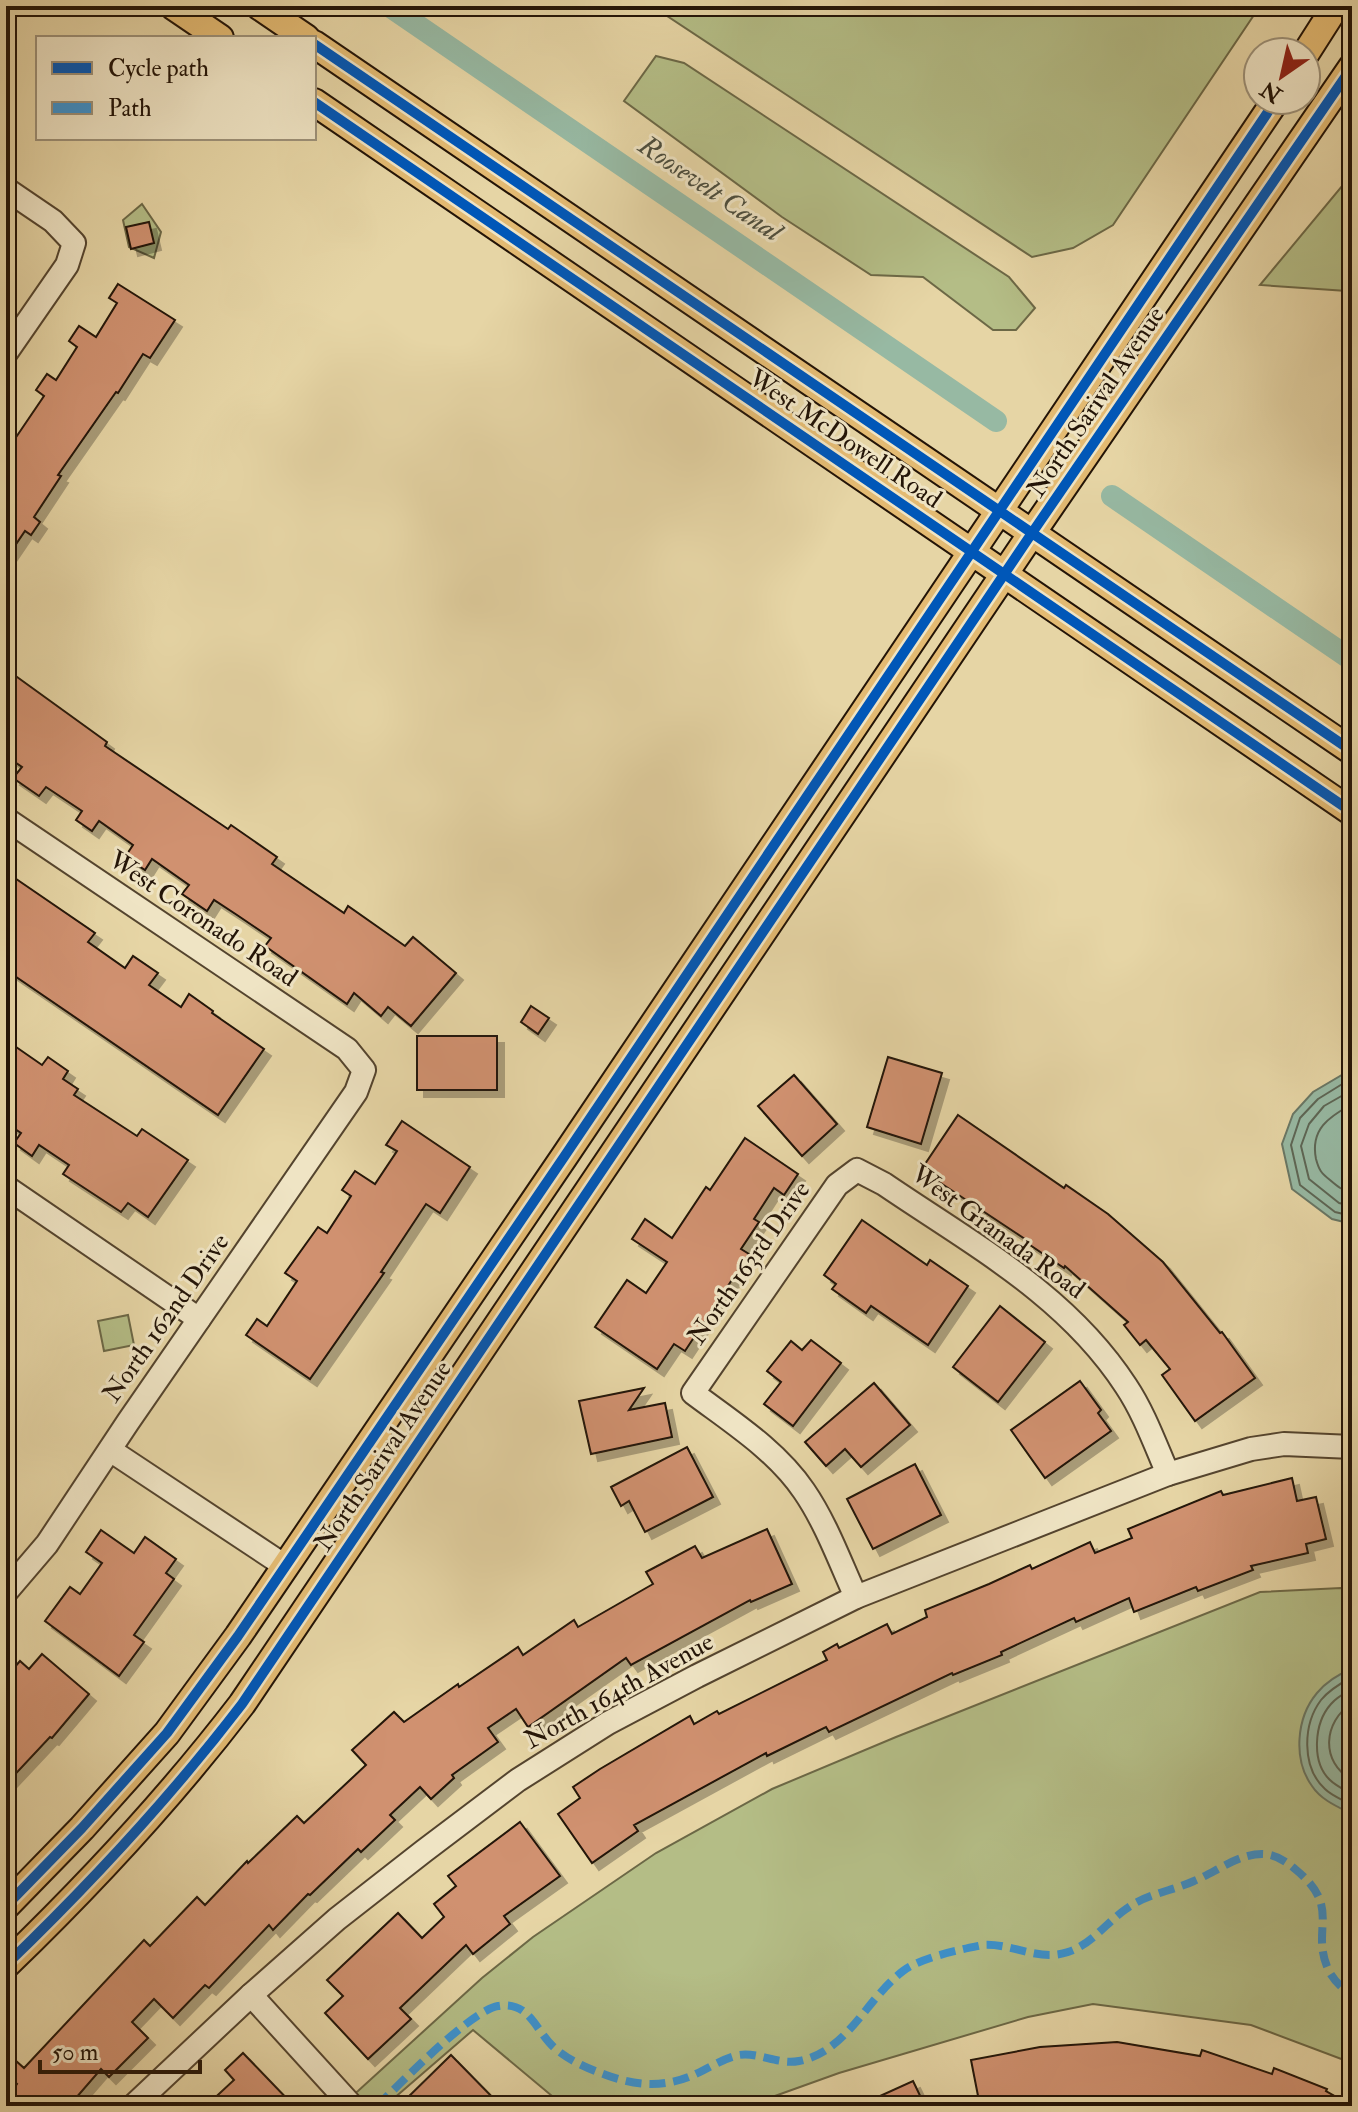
<svg xmlns="http://www.w3.org/2000/svg" width="1358" height="2112" viewBox="0 0 1358 2112" font-family="'IM FELL Double Pica',serif">
<style>
.green{fill:#b4bd86;stroke:#6c6846;stroke-width:2}
.water{fill:#97b9a3;stroke:#697765;stroke-width:2}
.lines{fill:none;stroke-linecap:round;stroke-linejoin:round}
.shore{stroke:#5d6655;stroke-width:2}
.canal{stroke:#97b9a3;stroke-width:22}
.building{fill:#d0916f;stroke:#231407;stroke-width:2;filter:url(#shadow)}
.minor-casing{stroke:#54442e;stroke-width:26}
.major-casing{stroke:#231407;stroke-width:30}
.minor{stroke:#efe4c4;stroke-width:22}
.major{stroke:#e3ba72;stroke-width:26}
.quiet{stroke:#3b93d1;stroke-width:8;stroke-dasharray:16 8;stroke-linecap:butt}
.cycleway-casing{stroke:#efe4c4;stroke-width:15}
.cycleway{stroke:#0057b8;stroke-width:10}
.labels{text-anchor:middle;dominant-baseline:central;stroke-width:6;stroke-linejoin:round;paint-order:stroke}
.street-label{font-size:26px;fill:#231407;stroke:#efe4c4}
.water-label{font-size:28px;font-style:italic;fill:#4c4e3e;stroke:#efe4c4}
</style>
<defs>
<filter id="shadow"><feDropShadow dx="7" dy="7" stdDeviation="0" flood-color="#0004"/></filter>
</defs>
<rect width="100%" height="100%" fill="#e6d5a5"/>
<filter id="stains"><feTurbulence type="fractalNoise" baseFrequency=".0025" numOctaves="4"/><feColorMatrix values="0 0 0 0 .2 0 0 0 0 .09 0 0 0 0 .02 0 0 0 .5 -.17"/></filter>
<radialGradient id="worn" r=".72"><stop offset=".6" stop-color="#630" stop-opacity="0"/><stop offset="1" stop-color="#630" stop-opacity=".3"/></radialGradient>
<g class="green">
<polygon points="652,6 1260,6 1113,225 1073,248 1032,257"/>
<polygon points="656,56 684,63 1009,277 1035,308 1016,330 993,330 923,277 871,275 782,217 624,101"/>
<polygon points="1352,174 1352,294 1347,291 1260,285"/>
<polygon points="142,204 161,232 154,258 129,247 123,220"/>
<polygon points="128,1315 134,1345 104,1351 98,1321"/>
<polygon points="1341,1588 1352,1590 1352,2063 1251,2025 1093,2004 1028,2017 839,2073 747,2106 564,2106 473,2030 385,2106 337,2106 358,2091 482,1978 533,1937 656,1853 772,1789 896,1737 1260,1592"/>
</g>
<g class="water">
<polygon points="1352,1069 1352,1224 1332,1219 1292,1189 1282,1144 1293,1114 1313,1092"/>
<path d="M 1352,1669 L 1352,1814 C 1338,1807 1321,1800 1312,1786 C 1293,1760 1296,1718 1317,1693 C 1326,1682 1339,1674 1352,1669 Z"/>
</g>
<g class="lines">
<g class="shore">
<polyline points="1352,1078 1318,1099 1300,1118 1291,1145 1300,1185 1335,1212 1352,1216"/>
<polyline points="1352,1090 1324,1106 1309,1124 1301,1146 1309,1179 1339,1203 1352,1206"/>
<path d="M 1352,1104 C 1329,1117 1310,1129 1316,1159 C 1319,1170 1321,1173 1330,1180 C 1337,1186 1343,1191 1352,1193"/>
<path d="M 1352,1677 C 1341,1683 1329,1690 1321,1700 C 1303,1724 1301,1767 1325,1789 C 1332,1796 1343,1800 1352,1805"/>
<path d="M 1352,1689 C 1345,1693 1337,1697 1331,1704 C 1314,1723 1311,1762 1330,1780 C 1336,1786 1345,1790 1352,1794"/>
<path d="M 1352,1703 C 1323,1722 1320,1762 1352,1780"/>
</g>
<g class="canal">
<polyline points="389,6 996,421"/>
<polyline points="1112,496 1352,660"/>
</g>
</g>
<g class="building">
<polygon points="149,222 154,243 131,249 126,227"/>
<polygon points="118,284 175,320 150,358 143,354 118,393 116,392 58,475 61,476 34,517 40,522 31,535 25,531 6,559 6,452 44,396 36,390 47,374 56,380 77,347 69,341 79,326 96,337 117,303 109,298"/>
<polygon points="6,669 107,742 105,746 228,829 231,825 277,857 272,864 344,913 348,906 405,946 413,937 456,973 411,1026 388,1007 381,1016 354,993 347,1004 265,946 271,938 237,915 214,900 207,911 182,894 189,885 152,859 145,870 125,857 133,845 99,821 92,831 76,820 82,811 46,787 39,796 13,778 22,767 6,756"/>
<polygon points="6,872 95,933 88,942 125,968 133,956 158,973 149,985 181,1007 189,994 213,1011 212,1013 264,1049 218,1115 6,970"/>
<polygon points="531,1006 549,1018 538,1034 521,1022"/>
<rect x="417" y="1036" width="80" height="54"/>
<polygon points="6,1040 42,1065 48,1057 68,1071 63,1079 78,1089 74,1095 137,1136 142,1129 188,1160 148,1217 128,1203 121,1212 63,1174 69,1165 39,1145 32,1156 14,1143 21,1133 6,1123"/>
<polygon points="888,1057 942,1073 921,1144 867,1127"/>
<polygon points="794,1075 837,1124 802,1156 758,1106"/>
<polygon points="958,1115 1064,1188 1066,1185 1108,1214 1163,1262 1220,1333 1222,1332 1255,1378 1195,1421 1162,1375 1170,1369 1146,1340 1140,1345 1124,1325 1128,1322 1065,1266 1064,1268 1027,1243 1028,1241 921,1170"/>
<polygon points="402,1121 470,1167 440,1213 426,1204 381,1272 384,1273 310,1379 246,1335 257,1319 267,1326 297,1281 285,1273 318,1227 327,1233 351,1196 342,1190 355,1171 375,1184 397,1151 386,1145"/>
<polygon points="745,1138 798,1174 784,1195 774,1188 754,1219 759,1222 741,1249 749,1254 685,1351 674,1344 657,1369 595,1327 627,1280 646,1293 667,1262 632,1239 645,1219 672,1238 706,1187 710,1190"/>
<polygon points="862,1220 927,1265 930,1260 968,1286 928,1345 871,1306 866,1313 832,1289 836,1284 824,1275"/>
<polygon points="1000,1306 1045,1342 998,1402 953,1367"/>
<polygon points="811,1340 841,1363 793,1426 764,1404 781,1382 767,1371 791,1341 802,1350"/>
<polygon points="1080,1381 1101,1410 1098,1413 1111,1431 1045,1478 1011,1430"/>
<polygon points="874,1383 910,1425 861,1467 845,1449 826,1466 805,1442"/>
<polygon points="644,1388 629,1410 665,1403 672,1437 591,1454 579,1401"/>
<polygon points="687,1447 713,1497 645,1532 629,1501 621,1506 611,1487"/>
<polygon points="915,1464 941,1515 873,1549 847,1499"/>
<polygon points="1292,1478 1297,1501 1316,1497 1326,1539 1306,1544 1308,1553 1251,1566 1253,1570 1198,1591 1196,1587 1134,1612 1129,1598 1076,1622 1074,1618 1001,1652 1002,1655 953,1675 952,1673 829,1732 826,1727 767,1756 766,1753 634,1825 638,1831 592,1863 558,1814 580,1798 573,1787 600,1769 690,1716 694,1724 717,1711 719,1714 827,1660 823,1652 837,1644 839,1648 887,1624 892,1634 927,1617 925,1610 989,1584 1030,1565 1032,1569 1090,1542 1095,1553 1132,1538 1128,1529 1221,1491 1223,1495"/>
<polygon points="767,1529 792,1584 751,1602 750,1600 631,1665 626,1658 528,1727 516,1709 488,1728 498,1742 452,1775 454,1778 431,1799 420,1787 390,1815 395,1820 361,1852 358,1849 310,1895 308,1894 273,1930 269,1925 209,1988 205,1985 173,2018 154,1999 132,2022 148,2038 109,2077 101,2069 69,2106 6,2106 6,2100 17,2084 6,2074 6,2052 24,2068 144,1940 150,1946 197,1897 205,1905 247,1861 248,1863 297,1816 304,1823 366,1765 352,1750 394,1712 404,1722 458,1684 459,1687 518,1647 523,1655 574,1620 578,1627 653,1584 646,1572 695,1546 702,1558"/>
<polygon points="101,1530 134,1553 145,1537 176,1559 166,1573 174,1579 134,1635 144,1642 119,1676 45,1621 70,1587 80,1594 102,1563 86,1552"/>
<polygon points="42,1654 89,1694 52,1738 50,1737 6,1784 6,1677 20,1661 29,1669"/>
<polygon points="520,1822 560,1876 504,1916 510,1924 473,1954 466,1945 400,2008 411,2019 368,2059 325,2013 343,1996 327,1980 398,1913 422,1938 444,1917 434,1904 456,1886 448,1876"/>
<polygon points="1117,2042 1200,2056 1202,2050 1272,2074 1274,2068 1327,2089 1326,2091 1352,2106 980,2106 971,2060 1040,2047"/>
<polygon points="243,2053 294,2106 206,2106 234,2080 225,2070"/>
<polygon points="451,2055 501,2106 399,2106"/>
<polygon points="913,2081 925,2106 858,2106"/>
</g>
<g class="lines">
<g class="minor-casing">
<g id="minor">
<polyline points="6,189 53,221 74,243 67,265 6,353"/>
<polyline points="6,819 347,1049 364,1070 356,1092 128,1422 47,1544 6,1592"/>
<polyline points="6,1187 199,1319"/>
<polyline points="110,1450 285,1566"/>
<path d="M 856,1597 C 840,1562 826,1523 804,1491 C 776,1450 733,1423 693,1393 L 837,1185 L 857,1170 L 884,1184 C 972,1244 1067,1295 1126,1386 C 1144,1413 1155,1444 1168,1474"/>
<polyline points="251,1995 352,2106"/>
<polyline points="133,2106 251,1995 337,1919 424,1851 518,1780 608,1723 697,1676 856,1597 1168,1474 1251,1449 1284,1444 1352,1447"/>
</g>
</g>
<g class="major-casing">
<g id="major">
<polyline points="173,6 220,38"/>
<polyline points="259,6 306,38"/>
<polyline points="314,44 1352,751"/>
<polyline points="1306,53 1336,6"/>
<polyline points="314,102 1352,812"/>
<polyline points="6,1906 82,1828 167,1733 238,1636 564,1157 1276,100"/>
<path d="M 6,1965 C 91,1883 170,1798 242,1704 L 1032,533 L 1352,67"/>
</g>
</g>
<use href="#minor" class="minor"/>
<use href="#major" class="major"/>
<path class="quiet" d="M 377,2106 C 401,2083 470,2011 498,2006 C 531,2000 536,2034 557,2050 C 572,2062 589,2069 606,2075 C 639,2087 668,2088 700,2072 C 712,2066 725,2058 739,2055 C 759,2052 778,2065 799,2061 C 848,2051 866,1999 903,1971 C 922,1957 959,1950 983,1945 C 1012,1943 1039,1962 1068,1952 C 1092,1944 1106,1923 1126,1909 C 1146,1894 1172,1891 1194,1881 C 1216,1872 1238,1854 1262,1854 C 1274,1854 1286,1861 1295,1869 C 1343,1908 1310,1928 1328,1969 C 1333,1980 1343,1989 1352,1996"/>
<g class="cycleway-casing">
<g id="cycleway">
<polyline points="314,44 1352,751"/>
<polyline points="314,102 1352,812"/>
<polyline points="6,1906 82,1828 167,1733 238,1636 564,1157 1276,100"/>
<path d="M 6,1965 C 91,1883 170,1798 242,1704 L 1032,533 L 1352,67"/>
</g>
</g>
<use href="#cycleway" class="cycleway"/>
</g>
<g class="labels">
<g class="street-label">
<text transform="translate(1096 402) rotate(-56)">North Sarival Avenue</text>
<text transform="translate(845 439) rotate(34)">West McDowell Road</text>
<text transform="translate(203 919) rotate(34)">West Coronado Road</text>
<text transform="translate(998 1232) rotate(36)">West Granada Road</text>
<text transform="translate(749 1263) rotate(-55)">North 163rd Drive</text>
<text transform="translate(166 1318) rotate(-55)">North 162nd Drive</text>
<text transform="translate(383 1456) rotate(-56)">North Sarival Avenue</text>
<text transform="translate(619 1691) rotate(-29)">North 164th Avenue</text>
</g>
<g class="water-label">
<text transform="translate(710 189) rotate(34)">Roosevelt Canal</text>
</g>
</g>
<rect width="1358" height="2112" fill="none" stroke="#e6d5a5" stroke-width="32"/>
<rect x="8" y="8" width="1342" height="2096" fill="none" stroke="#231407" stroke-width="4"/>
<rect x="16" y="16" width="1326" height="2080" fill="none" stroke="#231407" stroke-width="2"/>
<rect x="36" y="36" width="280" height="104" fill="#efe4c4" stroke="#9d9178" stroke-width="2"/>
<rect x="52" y="62" width="40" height="12" fill="#0057b8" stroke="#9d9178" stroke-width="2"/>
<text x="108" y="76" font-size="24" fill="#231407">Cycle path</text>
<rect x="52" y="102" width="40" height="12" fill="#3b93d1" stroke="#9d9178" stroke-width="2"/>
<text x="108" y="116" font-size="24" fill="#231407">Path</text>
<g transform="translate(1282 76) rotate(214)"><circle r="38" fill="#efe4c4" stroke="#9d9178" stroke-width="2"/>
<path d="M0-6L14 30L0 20L-14 30Z" fill="#8f2418"/>
<text y="-12" font-size="22" font-weight="bold" text-anchor="middle" fill="#231407">N</text>
</g>
<path d="M40 2060v12h160v-12" fill="none" stroke="#231407" stroke-width="4"/>
<text x="52" y="2060" font-size="24" fill="#231407" stroke="#efe4c4" stroke-width="6" paint-order="stroke">50 m</text>
<rect width="100%" height="100%" filter="url(#stains)"/>
<rect width="100%" height="100%" fill="url(#worn)"/>
</svg>
